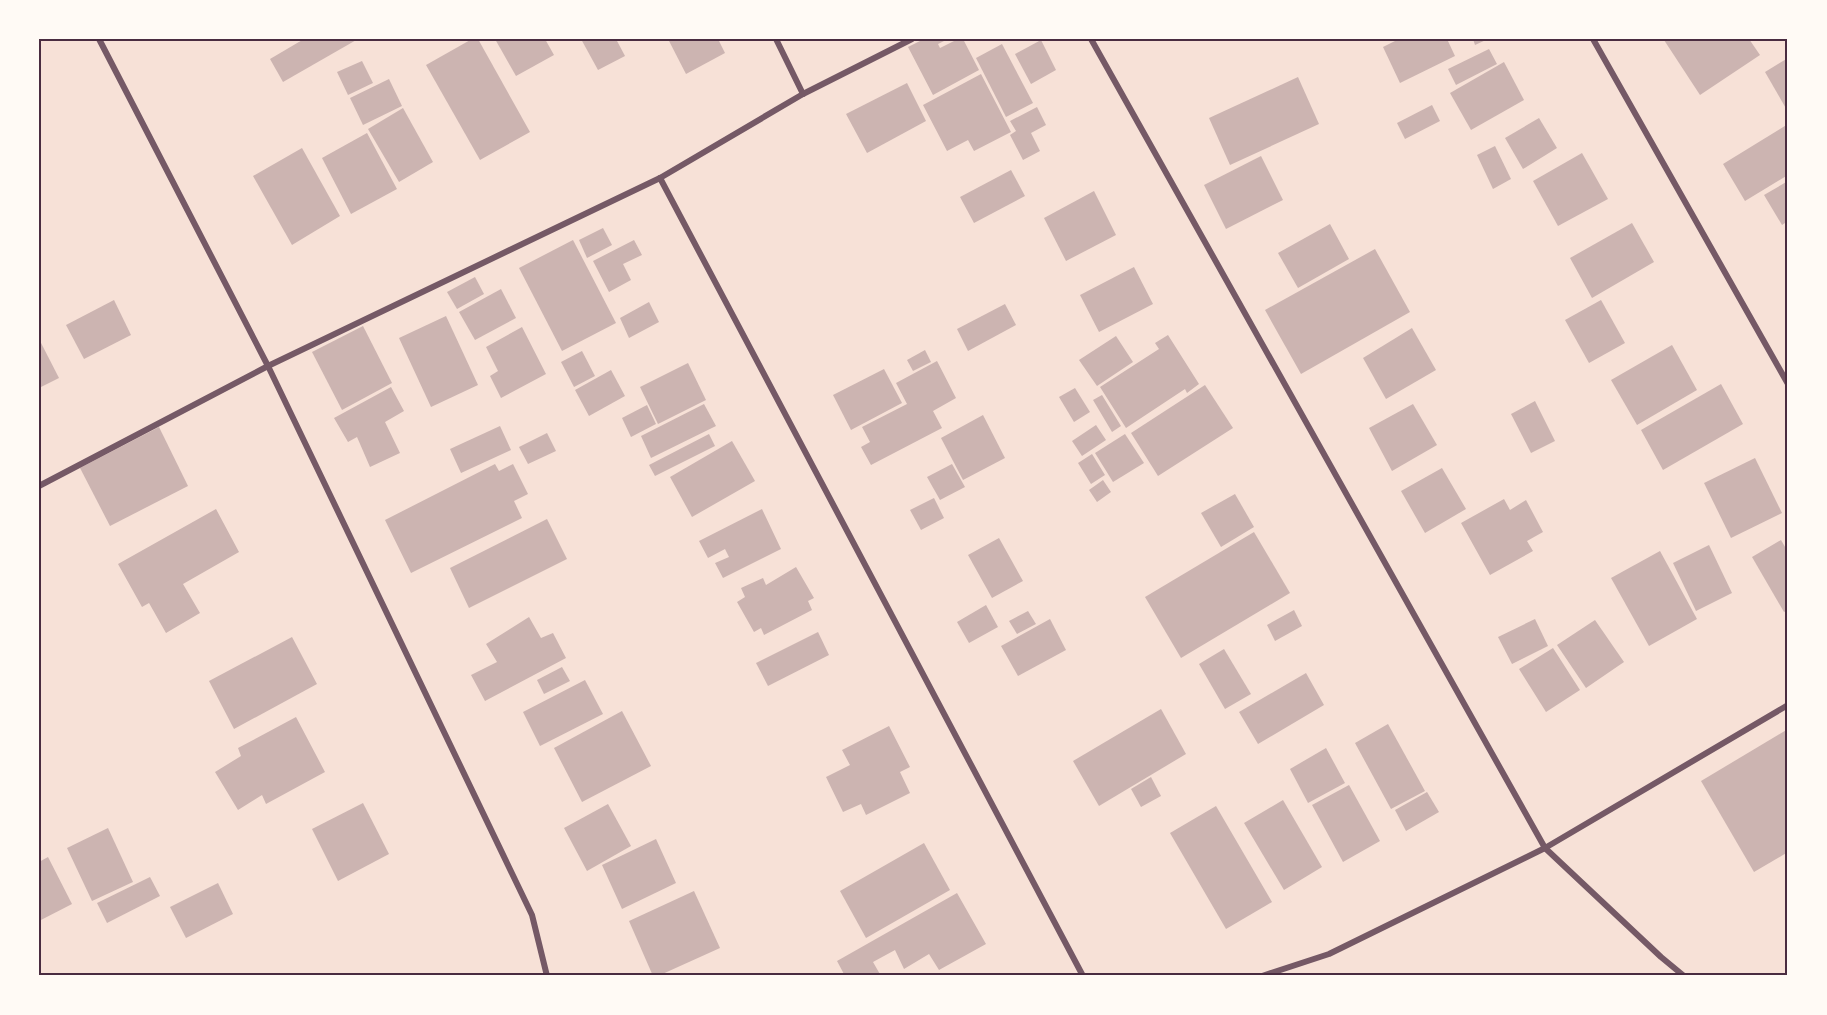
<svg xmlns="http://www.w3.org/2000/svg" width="1827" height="1015" viewBox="0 0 1827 1015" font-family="'Open Sans',sans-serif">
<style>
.building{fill:#ccb4b1}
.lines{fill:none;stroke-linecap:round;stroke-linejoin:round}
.minor{stroke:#755966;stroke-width:6}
.neatline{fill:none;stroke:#4a2c40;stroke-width:2}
</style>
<rect width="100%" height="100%" fill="#f7e1d7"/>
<g class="building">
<polygon points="304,39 358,39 283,82 270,59"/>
<polygon points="472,39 478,39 530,132 480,160 426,65"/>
<polygon points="495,39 545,39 554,55 516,76"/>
<polygon points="581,39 616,39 625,56 598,70"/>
<polygon points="668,39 718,39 725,53 686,74"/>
<polygon points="924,39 948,39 938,44 940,48 958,39 963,39 979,70 933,95 908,47"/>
<polygon points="1399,39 1447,39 1455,56 1400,83 1383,47"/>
<polygon points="1473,39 1488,39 1475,45"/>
<polygon points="1665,39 1749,39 1760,55 1700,95 1664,40"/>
<polygon points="1041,40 1056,70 1031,84 1015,54"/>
<polygon points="1002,44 1033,103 1006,117 976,58"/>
<polygon points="1489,49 1497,64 1456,85 1448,69"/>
<polygon points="1788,58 1788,112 1765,72"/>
<polygon points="362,61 373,83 348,95 337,72"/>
<polygon points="1504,62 1524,100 1471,130 1450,93"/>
<polygon points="981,74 1011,132 974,151 968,140 947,151 923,105"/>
<polygon points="1298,77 1319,124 1230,165 1209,118"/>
<polygon points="389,79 402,106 363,125 350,98"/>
<polygon points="907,83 926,121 867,153 846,114"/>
<polygon points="1432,105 1440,121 1405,139 1397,123"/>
<polygon points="1037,107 1046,125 1031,133 1040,151 1023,160 1010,135 1016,131 1010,121"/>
<polygon points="403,108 433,162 399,182 368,129"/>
<polygon points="1539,118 1557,148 1523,169 1505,138"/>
<polygon points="1788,124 1788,175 1745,201 1723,164"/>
<polygon points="367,133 397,189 351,214 322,158"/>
<polygon points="1495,146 1511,179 1493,189 1477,155"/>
<polygon points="302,148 340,216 292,245 253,176"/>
<polygon points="1582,153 1608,199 1558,226 1533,181"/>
<polygon points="1261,156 1283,200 1226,229 1204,185"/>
<polygon points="1011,170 1025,196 974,223 960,197"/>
<polygon points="1788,181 1788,221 1782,225 1764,195"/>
<polygon points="1094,191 1116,235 1066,261 1044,218"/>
<polygon points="1632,223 1654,262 1592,298 1570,258"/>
<polygon points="1330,224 1349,259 1298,288 1278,253"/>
<polygon points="603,228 612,245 587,258 579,240"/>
<polygon points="573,240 616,323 562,351 519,268"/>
<polygon points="634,240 642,255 623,264 631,280 609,292 593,261"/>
<polygon points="1375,249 1410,312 1301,374 1265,310"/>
<polygon points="1134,267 1153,304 1099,332 1080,295"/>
<polygon points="475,277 484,294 457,309 447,292"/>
<polygon points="501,289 516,318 475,340 459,312"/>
<polygon points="114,300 131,335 84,359 66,325"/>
<polygon points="1601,300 1625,343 1589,363 1565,320"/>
<polygon points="649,302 659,322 629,338 620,318"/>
<polygon points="1005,304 1016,325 968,351 957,329"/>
<polygon points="446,316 478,385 431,407 399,338"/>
<polygon points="363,326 392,383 342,410 312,352"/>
<polygon points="522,327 546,374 501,398 490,376 498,371 486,347"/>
<polygon points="1412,328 1436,370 1386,399 1363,358"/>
<polygon points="1168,335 1199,384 1187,393 1185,389 1126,428 1100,387 1159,349 1155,343"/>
<polygon points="1116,336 1133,362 1097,386 1079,360"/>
<polygon points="39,339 59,378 39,388"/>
<polygon points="1672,345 1697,390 1637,425 1611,380"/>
<polygon points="925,350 931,362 913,371 907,360"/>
<polygon points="582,351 595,376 574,387 561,362"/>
<polygon points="937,361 956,398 933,411 942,428 871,465 861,447 870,442 862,427 907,404 896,383"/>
<polygon points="688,363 706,400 658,424 640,387"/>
<polygon points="884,369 902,403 851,430 833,395"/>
<polygon points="611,370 625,396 589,416 575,390"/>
<polygon points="1721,384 1743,424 1663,470 1641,430"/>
<polygon points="1205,385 1233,428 1158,476 1131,433"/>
<polygon points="391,387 404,411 385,422 400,453 370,467 357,437 348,442 334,418"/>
<polygon points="1075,388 1090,412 1074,422 1059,397"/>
<polygon points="1102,395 1121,426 1112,432 1093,400"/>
<polygon points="1535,401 1555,441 1531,453 1511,414"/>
<polygon points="704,404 716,426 651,458 641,436"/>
<polygon points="1413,404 1437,445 1392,471 1369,428"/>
<polygon points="647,405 656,424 631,437 622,418"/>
<polygon points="983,415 1005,458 963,480 941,438"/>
<polygon points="1096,425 1106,440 1082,456 1072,441"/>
<polygon points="500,426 511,450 461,473 450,449"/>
<polygon points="159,427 188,486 110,526 80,468"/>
<polygon points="547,433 556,451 528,464 519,447"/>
<polygon points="709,434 715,446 655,476 649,465"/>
<polygon points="1125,434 1144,463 1113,482 1095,453"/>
<polygon points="732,441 755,481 692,517 670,477"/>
<polygon points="1092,454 1105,475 1091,484 1078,463"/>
<polygon points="1755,458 1782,513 1731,538 1704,483"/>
<polygon points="495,464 499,471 513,464 528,494 514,501 522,518 411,573 385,520"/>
<polygon points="952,464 965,487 940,500 927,477"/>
<polygon points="1442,468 1466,509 1425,533 1401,491"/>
<polygon points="1103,480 1111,492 1097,502 1089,490"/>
<polygon points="1235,494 1254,527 1221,547 1201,513"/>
<polygon points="934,498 944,518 921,530 910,510"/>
<polygon points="1504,499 1510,510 1526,500 1543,532 1527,541 1533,551 1490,575 1461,523"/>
<polygon points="216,509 239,552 183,584 200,613 166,633 149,603 142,607 118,564"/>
<polygon points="762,509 781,549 723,578 715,563 729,557 725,549 708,558 699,541"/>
<polygon points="547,519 567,559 469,608 450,568"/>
<polygon points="1254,532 1290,593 1181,658 1145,597"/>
<polygon points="999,538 1023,581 992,598 968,555"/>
<polygon points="1781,540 1788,552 1788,610 1784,612 1752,557"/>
<polygon points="1709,545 1732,593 1696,611 1673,563"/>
<polygon points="1660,551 1697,619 1649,646 1611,578"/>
<polygon points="796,567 814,598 808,601 812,610 764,635 761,628 754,632 737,602 745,597 741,588 763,578 766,585"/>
<polygon points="986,605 998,627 969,643 957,622"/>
<polygon points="1294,610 1302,626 1275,641 1267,625"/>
<polygon points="1028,611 1036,624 1017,634 1009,621"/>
<polygon points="529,617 541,638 553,633 566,658 485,701 471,675 497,662 486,644"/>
<polygon points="1050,619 1066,650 1018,676 1001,646"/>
<polygon points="1535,619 1548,646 1512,664 1498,637"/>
<polygon points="1595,620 1624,662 1586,688 1557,645"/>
<polygon points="818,632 829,655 768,686 756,663"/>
<polygon points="292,637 317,684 234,729 209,681"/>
<polygon points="1553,648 1580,690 1546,712 1519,669"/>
<polygon points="1224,649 1251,694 1225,709 1199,664"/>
<polygon points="562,667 570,681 544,694 537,680"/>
<polygon points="1306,673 1324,705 1258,744 1239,712"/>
<polygon points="585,680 603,714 540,746 523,712"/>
<polygon points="1161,709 1186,754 1099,806 1073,761"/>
<polygon points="622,711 651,766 582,802 554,748"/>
<polygon points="296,717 325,772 266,804 262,795 238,810 215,772 241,756 238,748"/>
<polygon points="1388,724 1425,791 1391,809 1355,743"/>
<polygon points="889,726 910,767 900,772 910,793 866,815 861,804 843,812 826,777 850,765 842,750"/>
<polygon points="1788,729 1788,852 1754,872 1701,781"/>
<polygon points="1326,748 1345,783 1308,803 1290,769"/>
<polygon points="1151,777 1161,796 1141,807 1131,789"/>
<polygon points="1349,785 1380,841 1343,862 1312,805"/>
<polygon points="1427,792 1439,812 1406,831 1395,810"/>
<polygon points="1283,800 1322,867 1284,890 1244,823"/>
<polygon points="363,803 389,854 338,881 312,829"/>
<polygon points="608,804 631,846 587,871 564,828"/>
<polygon points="1216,806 1272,902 1226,929 1170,833"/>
<polygon points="108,828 133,882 92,901 67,848"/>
<polygon points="656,839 676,883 622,909 602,865"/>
<polygon points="924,843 950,890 866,938 840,891"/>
<polygon points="48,857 72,904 39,921 39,862"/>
<polygon points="150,877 160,896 107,923 97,903"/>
<polygon points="218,883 233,914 186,938 170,907"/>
<polygon points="694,891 720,948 658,976 653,976 629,921"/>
<polygon points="957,893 986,944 939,970 929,954 904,969 895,950 873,962 881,976 845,976 837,961"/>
</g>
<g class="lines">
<g class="minor">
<polyline points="99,39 268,366 532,915 547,976"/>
<polyline points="776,39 803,94"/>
<polyline points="1091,39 1545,848 1661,957 1684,976"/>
<polyline points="1593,39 1788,384"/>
<polyline points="660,178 1083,976"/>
<polyline points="39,486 268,366 660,178 803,94 912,39"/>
<polyline points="1262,976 1329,954 1545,848 1788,705"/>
</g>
</g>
<rect width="1827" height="1015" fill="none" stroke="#fffaf5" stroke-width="81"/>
<rect x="40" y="40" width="1746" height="934" class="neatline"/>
</svg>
